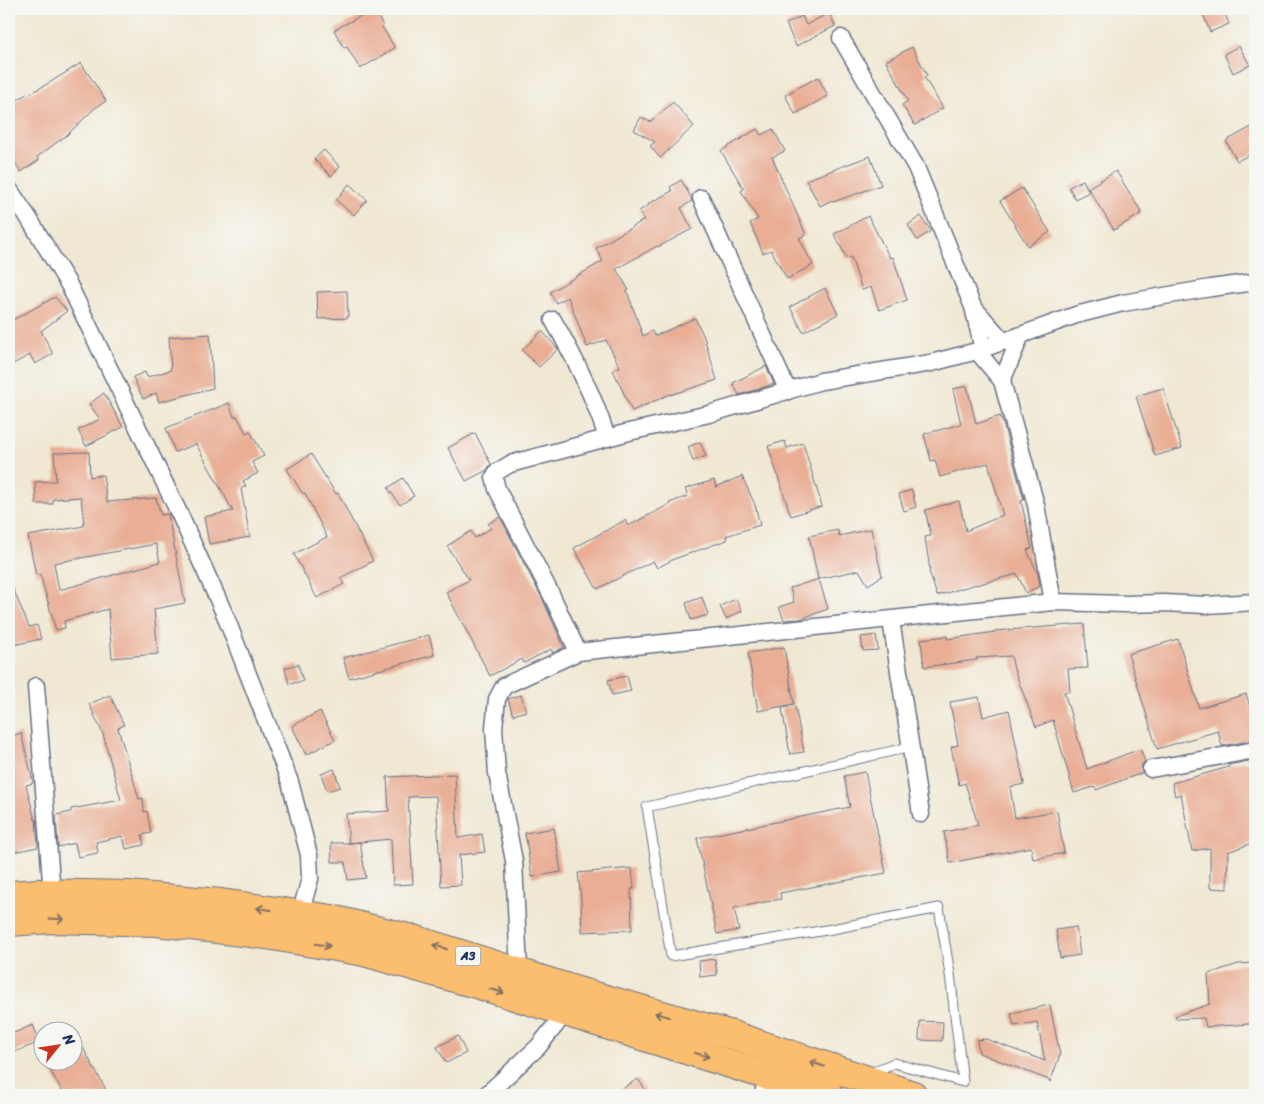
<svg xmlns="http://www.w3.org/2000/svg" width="1264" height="1104" viewBox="0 0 1264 1104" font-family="Sriracha,sans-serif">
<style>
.building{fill:#e9ae94;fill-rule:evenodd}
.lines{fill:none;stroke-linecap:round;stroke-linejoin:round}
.service-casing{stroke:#667087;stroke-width:11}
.minor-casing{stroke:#667087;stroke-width:19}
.trunk-casing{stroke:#667087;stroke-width:30}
.service{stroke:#fff;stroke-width:9}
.minor{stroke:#fff;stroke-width:16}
.trunk{stroke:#fbbd6e;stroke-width:28}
.oneway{stroke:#806f65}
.labels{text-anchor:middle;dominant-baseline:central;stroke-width:4;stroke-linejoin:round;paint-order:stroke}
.shield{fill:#f6f6f2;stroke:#5d6b8a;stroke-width:1}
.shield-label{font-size:12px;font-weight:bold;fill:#1b2f5e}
</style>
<rect width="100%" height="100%" fill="#f6f6f2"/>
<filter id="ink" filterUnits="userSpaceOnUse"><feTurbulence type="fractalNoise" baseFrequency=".02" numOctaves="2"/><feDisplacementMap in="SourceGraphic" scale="10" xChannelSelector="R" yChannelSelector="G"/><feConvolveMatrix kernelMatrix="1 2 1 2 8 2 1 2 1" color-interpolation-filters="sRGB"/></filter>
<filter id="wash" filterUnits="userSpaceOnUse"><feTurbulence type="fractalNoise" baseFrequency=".0096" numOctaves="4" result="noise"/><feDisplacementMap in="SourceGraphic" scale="20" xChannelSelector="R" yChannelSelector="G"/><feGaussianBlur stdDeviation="1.12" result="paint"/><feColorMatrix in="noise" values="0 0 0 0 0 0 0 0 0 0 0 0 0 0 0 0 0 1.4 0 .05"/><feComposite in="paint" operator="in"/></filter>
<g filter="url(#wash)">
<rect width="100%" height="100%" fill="#f0e8d3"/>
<g id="blocks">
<g class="building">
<polygon points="374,9 383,26 382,27 395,48 360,69 347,47 344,48 334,30"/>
<polygon points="1201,9 1223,9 1229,24 1210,32"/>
<polygon points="829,13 835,26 796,46 786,24 802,16 806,25"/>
<polygon points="1239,46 1250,65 1233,73 1224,54"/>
<polygon points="912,47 927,75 924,77 943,108 915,125 902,105 908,101 886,61"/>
<polygon points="81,63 106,101 95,108 67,135 37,157 39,160 21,172 9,153 9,105 28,93 29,94 49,83"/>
<polygon points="818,77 828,96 795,114 785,95"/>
<polygon points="673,102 694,126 660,158 650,146 655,142 634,130 641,117 650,122"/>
<polygon points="1255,125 1255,152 1237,161 1226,141"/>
<polygon points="757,129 761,135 773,129 785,151 772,157 806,235 799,238 813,265 787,279 771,250 763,253 750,223 758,219 741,191 744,189 721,151"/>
<polygon points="324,150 340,167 331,176 314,159"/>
<polygon points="870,156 881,185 833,202 832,200 820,206 806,180"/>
<polygon points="1116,171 1142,213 1114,230 1088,188"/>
<polygon points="681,180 691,197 692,201 681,208 692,229 658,247 657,246 616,269 629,290 627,291 643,336 652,331 655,336 695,318 704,337 717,380 670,395 670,394 632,411 613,370 620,367 606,340 587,347 568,297 556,303 550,292 603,261 596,248 644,220 639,211 649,205 648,204 672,191 670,187"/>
<polygon points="1083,180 1089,192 1075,199 1069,187"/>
<polygon points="349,184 367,200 354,215 336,200"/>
<polygon points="1022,188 1050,232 1028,246 1000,201"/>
<polygon points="868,216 890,258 893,257 907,300 879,310 871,287 862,290 851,257 847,259 834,234"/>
<polygon points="921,216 931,231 917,240 908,225"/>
<polygon points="825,288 838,314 803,332 790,307"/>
<polygon points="347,291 348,318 318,319 317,292"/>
<polygon points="55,297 67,311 41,331 53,354 35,364 30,355 9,366 9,322"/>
<polygon points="542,331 558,349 539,367 522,350"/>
<polygon points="210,334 213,388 159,402 156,393 143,399 133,377 145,372 147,377 171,370 169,337"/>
<polygon points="766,366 774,384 739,395 733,383"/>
<polygon points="967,386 976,424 1000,416 1004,427 1024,500 1021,501 1032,548 1027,550 1038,574 1040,586 1026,593 1017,574 976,585 976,584 937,596 929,571 930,570 925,537 931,536 925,510 959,501 966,531 1003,515 988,463 940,477 935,460 931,461 924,434 961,424 953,389"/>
<polygon points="1163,388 1182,448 1155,456 1136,396"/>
<polygon points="104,393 123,427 86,446 78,430 100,419 89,404"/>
<polygon points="229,403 234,417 237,416 246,433 250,431 264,456 252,462 258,473 243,481 246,486 241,489 250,537 209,544 204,517 233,511 196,444 175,452 166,428"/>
<polygon points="475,433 491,464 487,470 466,481 448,448"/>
<polygon points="785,441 787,448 803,443 822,506 791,516 768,446"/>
<polygon points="700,442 706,456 693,461 688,447"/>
<path d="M 89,452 L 90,477 L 103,475 L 107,502 L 156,498 L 161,515 L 168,514 L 185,603 L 154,609 L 158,654 L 112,658 L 108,609 L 64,621 L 65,628 L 56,630 L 40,574 L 36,575 L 28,536 L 84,526 L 81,497 L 53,499 L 53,504 L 36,504 L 35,482 L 56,481 L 54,453 ZM 156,544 L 160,562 L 59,590 L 54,563 Z"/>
<polygon points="311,454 336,494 338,493 373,561 340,578 344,584 317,598 294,554 327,537 305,493 303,494 287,469"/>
<polygon points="742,476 755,505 760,525 726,536 727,540 674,559 657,568 653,561 597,589 574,548 625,520 628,526 670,504 669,503 688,496 685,489 714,480 716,487"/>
<polygon points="403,478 414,496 400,505 388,488"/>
<polygon points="912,490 916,507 904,511 899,494"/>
<polygon points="500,517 543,600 564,647 553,653 551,649 524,663 522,659 490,676 446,592 469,580 447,546 471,531 475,538 491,528 488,524"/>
<polygon points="871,529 882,576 868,585 859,570 818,579 809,536 838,530 839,536"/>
<polygon points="9,579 29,627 37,625 41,639 9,646"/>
<polygon points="819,579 828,609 800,619 784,620 779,607 794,602 790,588"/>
<polygon points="702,597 708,615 691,620 686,603"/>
<polygon points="736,599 742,611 726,619 720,606"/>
<polygon points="1084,624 1088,668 1068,669 1070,691 1064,692 1087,769 1140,749 1145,761 1141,766 1142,773 1096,790 1094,787 1074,793 1053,720 1036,727 1014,669 1011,656 976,658 977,660 924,667 921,639 947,636 947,639 995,632 995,631"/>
<polygon points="429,635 434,655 349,678 343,658"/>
<polygon points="876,635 878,650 863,651 861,637"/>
<polygon points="1178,639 1199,708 1246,694 1255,722 1255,740 1222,746 1218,731 1157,749 1128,654"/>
<polygon points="784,647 794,704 758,711 748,653"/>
<polygon points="298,664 303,681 289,684 285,668"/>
<polygon points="627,676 631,691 612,695 608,680"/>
<polygon points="110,695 124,725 118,728 139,799 143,798 144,812 147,811 151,833 142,835 144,845 126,849 123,836 96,842 98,853 78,857 75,843 58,847 56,815 71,812 71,809 121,800 103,734 89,704"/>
<polygon points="521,695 526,711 513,715 508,699"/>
<polygon points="979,697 983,717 1009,710 1024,784 1010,787 1015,818 1057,811 1064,853 1033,859 1031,847 950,863 944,832 978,825 965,783 959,785 951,747 958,745 950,702"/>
<polygon points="795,706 804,752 790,754 782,708"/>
<polygon points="320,711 335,740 306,755 292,726"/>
<polygon points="21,733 33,781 33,783 26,785 35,820 36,819 38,847 13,852 10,834 15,833 9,808 9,737"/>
<polygon points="1249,761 1255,782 1255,842 1228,852 1227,889 1210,888 1210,848 1192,851 1181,794 1175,796 1172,783 1229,767 1228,765"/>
<polygon points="334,769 340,787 327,791 321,774"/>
<polygon points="865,772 886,873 780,893 781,899 734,908 739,930 717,934 697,838 850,807 844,776"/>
<polygon points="455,774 458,838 482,834 485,852 459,855 461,885 441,886 436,796 408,797 413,884 393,885 391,839 349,843 360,842 366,878 348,880 345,862 332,862 331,843 349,843 346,814 389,811 387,777"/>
<polygon points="554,828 561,872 532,877 525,833"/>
<polygon points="632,868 634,889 631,889 632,930 582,932 581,899 578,873"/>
<polygon points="1076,927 1080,955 1060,958 1056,930"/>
<polygon points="715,959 717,975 700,977 699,961"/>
<polygon points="1255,963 1255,1022 1249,1024 1206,1027 1204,1018 1176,1019 1175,1016 1210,1004 1208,974 1238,964"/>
<polygon points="1050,1005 1060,1055 1050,1082 1049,1080 979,1053 977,1040 986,1039 1045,1061 1037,1022 1014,1026 1011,1013"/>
<polygon points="920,1021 943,1022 942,1041 919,1040"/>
<polygon points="33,1025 40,1042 9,1054 9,1035"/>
<polygon points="458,1036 466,1053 446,1063 437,1047"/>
<polygon points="83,1048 109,1095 64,1095 49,1068 59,1062 72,1062 72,1054"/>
<polygon points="638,1079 649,1095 612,1095"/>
</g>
</g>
</g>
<g filter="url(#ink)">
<use href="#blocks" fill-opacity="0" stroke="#667087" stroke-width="1"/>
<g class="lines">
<g class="service-casing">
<polyline id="service" points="870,1073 894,1063 963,1082 950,974 939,908 832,929 671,956 647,807 910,747"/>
</g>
<g class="minor-casing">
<g id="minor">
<polyline points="841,38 916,167 973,307 983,349"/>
<polyline points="9,189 28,217 69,285 179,513 225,615 290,782 309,855 310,879 300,914"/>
<polyline points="701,198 788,391"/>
<polyline points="975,309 1004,342"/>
<path d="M 553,320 C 575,358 594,396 607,438"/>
<polyline points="977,351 1002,381 1036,505 1053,602"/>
<polyline points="1002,381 1021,335"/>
<polyline points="891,620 921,814"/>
<polyline points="578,652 1053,602 1126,604 1163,603 1207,605 1255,602"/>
<polyline points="36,686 52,894"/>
<polyline points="1151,769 1255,750"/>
<polyline points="519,972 514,861 497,773 494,728 497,699 504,686 578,652 552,596 497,489 494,477 497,472 510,464 629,432 709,414 821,381 931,363 977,351 1076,315 1123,303 1211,288 1255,282"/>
<polyline points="486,1095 538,1047 566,1012"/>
<polyline points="763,1095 767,1076"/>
</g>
</g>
<g class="trunk-casing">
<g id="trunk">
<polyline points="9,895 39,893 128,895 221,903 332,919 417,940 581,992 732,1035 913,1095"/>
<polyline points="9,922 52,919 157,922 267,935 364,952 476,984 829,1095"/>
</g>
</g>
<use href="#service" class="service"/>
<use href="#minor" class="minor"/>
<use href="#trunk" class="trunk"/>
</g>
<defs><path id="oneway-shaft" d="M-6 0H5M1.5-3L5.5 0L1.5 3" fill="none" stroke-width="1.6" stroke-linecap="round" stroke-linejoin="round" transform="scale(1.25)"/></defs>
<g class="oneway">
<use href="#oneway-shaft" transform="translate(264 909) rotate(-172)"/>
<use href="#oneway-shaft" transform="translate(57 919) rotate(1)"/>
<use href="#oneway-shaft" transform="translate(323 945) rotate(10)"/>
<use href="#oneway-shaft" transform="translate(440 947) rotate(-162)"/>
<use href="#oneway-shaft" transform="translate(497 991) rotate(17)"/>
<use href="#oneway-shaft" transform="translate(662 1015) rotate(-164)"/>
<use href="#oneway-shaft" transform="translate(702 1055) rotate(17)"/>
<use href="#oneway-shaft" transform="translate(817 1064) rotate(-161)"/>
</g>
</g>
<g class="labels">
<rect class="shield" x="455.5" y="946.5" width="25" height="19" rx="4"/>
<g class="shield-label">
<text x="468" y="956">A3</text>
</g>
</g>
<rect width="1264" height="1104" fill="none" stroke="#f6f6f2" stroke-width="30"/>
<g transform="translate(58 1046) rotate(60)"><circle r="24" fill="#f6f6f2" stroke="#9ea6b7"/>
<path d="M0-4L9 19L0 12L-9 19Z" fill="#c8321e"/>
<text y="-8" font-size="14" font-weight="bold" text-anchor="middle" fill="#1b2f5e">N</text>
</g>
</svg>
